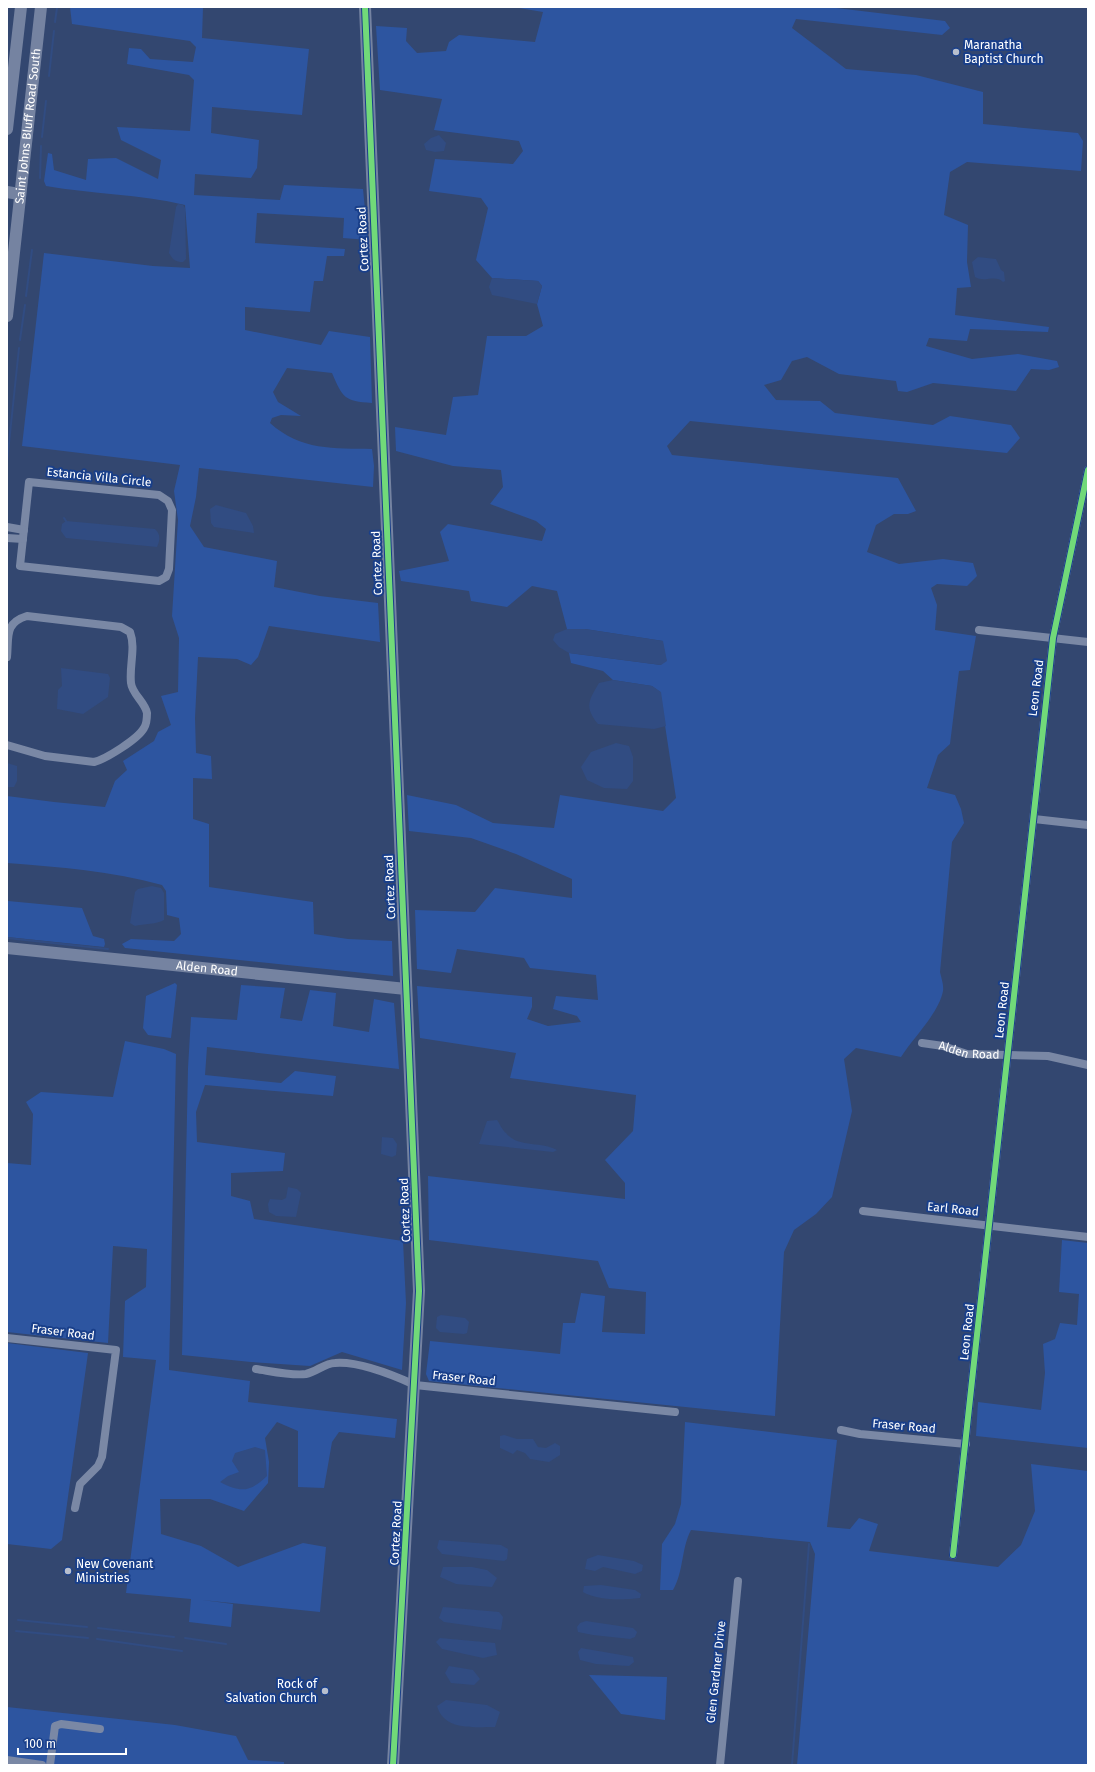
<svg xmlns="http://www.w3.org/2000/svg" width="1095" height="1772" viewBox="0 0 1095 1772" font-family="'Fira Sans',sans-serif">
<style>
.green{fill:#2d55a0}
.water{fill:#314c82}
.lines{fill:none;stroke-linecap:round;stroke-linejoin:round}
.stream{stroke:#314c82;stroke-width:2}
.street{stroke:#7a88a5;stroke-width:8}
.secondary{stroke:#7583a1;stroke-width:12}
.cycleway-casing{stroke:#193f8a;stroke-width:8}
.cycleway{stroke:#71d979;stroke-width:6}
.poi-dot{fill:#b8bfcd;stroke:#193f8a;stroke-width:1.5}
.labels{text-anchor:middle;dominant-baseline:central;stroke-width:4;stroke-linejoin:round;paint-order:stroke}
.poi-label{font-size:12px;fill:#fff;stroke:#193f8a;text-anchor:start}
.street-label{font-size:12px;fill:#fff;stroke:#193f8a}
</style>
<rect width="100%" height="100%" fill="#334770"/>
<g class="green">
<path d="M 70,7 L 203,7 L 202,38 L 309,49 L 302,115 L 212,107 L 211,133 L 259,140 L 257,168 L 251,178 L 195,174 L 194,195 L 280,200 L 284,185 L 363,189 L 368,240 L 343,238 L 344,218 L 257,213 L 255,243 L 345,249 L 344,256 L 327,256 L 323,281 L 314,281 L 310,312 L 245,307 L 245,330 L 321,345 L 329,331 L 370,337 L 372,403 C 344,401 343,398 332,373 L 287,368 L 273,392 L 278,402 L 301,416 L 281,415 L 272,418 L 270,423 C 301,451 334,448 372,449 L 374,466 L 373,487 L 199,468 L 196,497 L 190,526 L 204,547 L 277,561 L 274,587 L 320,596 L 378,603 L 380,642 L 269,626 L 258,657 L 251,665 L 237,659 L 198,657 L 195,718 L 196,753 L 211,756 L 212,779 L 193,778 L 193,819 L 209,824 L 209,887 L 313,902 L 314,934 L 348,939 L 392,941 L 393,976 L 125,948 L 122,944 L 131,939 L 174,941 L 181,934 L 179,918 L 167,915 L 166,891 L 162,885 C 112,871 59,867 7,863 L 7,796 L 54,802 L 105,807 L 115,781 L 127,770 L 123,761 L 154,741 L 158,732 L 171,725 L 161,696 L 178,692 L 179,638 L 172,616 L 178,520 L 174,491 L 180,465 L 22,446 L 44,253 L 153,266 L 190,268 L 185,205 C 139,194 92,194 46,186 L 44,181 L 48,153 L 52,154 L 54,170 L 86,180 L 88,159 L 116,158 L 158,179 L 161,160 L 121,140 L 117,127 L 190,131 L 194,80 L 189,75 L 127,64 L 129,48 L 141,49 L 150,59 L 193,62 L 196,47 L 190,41 L 72,24 Z"/>
<path d="M 513,7 L 828,7 L 945,21 L 950,28 L 942,35 L 796,19 L 792,28 L 846,69 L 916,75 L 983,92 L 983,124 L 1078,133 L 1083,141 L 1081,171 L 967,162 L 950,172 L 944,215 L 968,225 L 967,262 L 971,287 L 957,288 L 955,315 L 1049,327 L 1048,332 L 970,329 L 967,341 L 929,338 L 926,346 L 972,359 L 1018,354 L 1057,361 L 1059,367 L 1049,370 L 1031,369 L 1016,391 L 933,383 L 907,392 L 898,391 L 896,381 L 839,374 L 807,357 L 792,361 L 781,380 L 764,385 L 776,400 L 820,401 L 835,413 L 933,425 L 950,416 L 1011,425 L 1020,438 L 1007,453 L 690,421 L 667,446 L 672,455 L 898,478 L 916,511 L 908,514 L 894,514 L 876,525 L 867,552 L 899,564 L 943,559 L 973,563 L 977,576 L 967,586 L 937,584 L 931,588 L 937,605 L 935,630 L 976,636 L 970,670 L 959,671 L 950,744 L 938,755 L 927,788 L 955,795 L 961,809 L 964,823 L 952,842 L 940,972 C 941,977 944,985 943,991 C 939,1013 913,1038 901,1057 L 856,1048 L 844,1059 L 852,1111 L 832,1197 L 816,1214 L 794,1230 L 784,1252 L 775,1416 L 429,1381 L 426,1374 L 430,1341 L 560,1354 L 563,1323 L 575,1323 L 581,1293 L 605,1296 L 602,1332 L 645,1334 L 646,1292 L 609,1288 L 598,1261 L 429,1240 L 428,1176 L 625,1199 L 625,1183 L 605,1160 L 633,1131 L 636,1095 L 510,1078 L 516,1053 L 420,1038 L 417,986 L 532,997 L 532,1007 L 527,1019 L 548,1026 L 581,1022 L 577,1016 L 553,1009 L 556,996 L 598,1000 L 596,975 L 530,968 L 524,958 L 457,949 L 451,973 L 417,969 L 415,910 L 475,912 L 495,888 L 572,898 L 572,879 L 516,854 L 471,838 L 409,831 L 407,795 L 456,805 L 493,823 L 554,828 L 560,795 L 663,811 L 676,798 L 660,692 L 652,686 L 613,680 L 603,671 L 571,663 L 569,653 L 661,665 L 663,641 L 585,629 L 567,629 L 557,591 L 532,586 L 507,607 L 471,601 L 469,591 L 401,581 L 399,571 L 449,561 L 440,532 L 448,524 L 542,541 L 546,529 L 536,521 L 490,504 L 503,487 L 501,470 L 453,466 L 396,451 L 395,427 L 446,435 L 453,397 L 478,395 L 487,336 L 526,336 L 543,326 L 537,304 L 542,286 L 538,281 L 492,278 L 476,260 L 488,208 L 481,198 L 429,191 L 435,159 L 513,164 L 523,151 L 519,141 L 434,130 L 442,99 L 380,90 L 376,26 L 407,28 L 406,41 L 417,53 L 446,51 L 449,42 L 459,35 L 535,42 L 543,12 Z"/>
<polygon points="8,901 82,908 93,936 104,939 105,944 104,947 7,937"/>
<polygon points="175,983 177,985 171,1038 148,1035 143,1028 146,996"/>
<polygon points="241,985 285,988 280,1018 302,1021 310,990 336,993 333,1026 369,1032 374,999 394,1003 399,1069 207,1047 205,1075 281,1083 295,1071 336,1076 333,1096 205,1085 196,1112 197,1142 285,1153 283,1171 231,1173 231,1196 250,1201 254,1219 403,1241 406,1303 402,1370 342,1352 310,1366 251,1362 182,1355 188,1068 191,1017 237,1020"/>
<polygon points="125,1041 164,1049 176,1054 169,1370 250,1381 248,1402 397,1419 395,1438 339,1432 332,1442 324,1488 298,1487 298,1431 277,1422 265,1438 269,1462 268,1483 244,1511 210,1499 160,1499 161,1534 201,1546 238,1567 303,1543 326,1547 320,1612 202,1600 233,1604 231,1627 189,1622 191,1599 126,1593 156,1360 123,1357 125,1301 146,1287 147,1249 113,1246 108,1343 7,1332 7,1163 31,1165 33,1114 26,1102 41,1092 113,1097"/>
<polygon points="1062,1240 1088,1243 1088,1448 976,1436 978,1402 1041,1410 1045,1373 1043,1344 1055,1339 1060,1323 1077,1325 1079,1294 1059,1292"/>
<polygon points="7,1343 88,1353 62,1540 51,1549 7,1544"/>
<path d="M 685,1422 L 837,1440 L 827,1527 L 850,1529 L 859,1518 L 878,1524 L 869,1551 L 998,1567 L 1021,1545 L 1035,1511 L 1031,1464 L 1088,1471 L 1088,1765 L 797,1765 L 815,1554 L 810,1542 L 691,1530 C 681,1549 684,1571 673,1590 L 660,1590 L 662,1544 L 675,1524 L 681,1504 Z"/>
<polygon points="589,1675 667,1677 665,1720 621,1714"/>
<polygon points="7,1707 175,1725 236,1736 248,1760 284,1762 284,1765 7,1765"/>
</g>
<g class="water">
<polygon points="439,135 446,143 444,151 435,152 426,150 424,144 431,138"/>
<path d="M 178,204 L 183,205 L 185,208 L 186,259 L 183,262 C 175,262 173,260 169,253 L 176,207 Z"/>
<path d="M 978,257 L 996,259 L 1001,270 L 1004,272 L 1005,281 L 1003,282 C 996,274 984,283 975,277 L 972,262 Z"/>
<polygon points="492,278 538,281 542,286 537,304 492,295 489,287"/>
<polygon points="216,505 246,513 253,526 254,533 214,527 211,523 210,509"/>
<path d="M 66,521 L 155,529 C 161,535 160,540 157,547 L 66,538 L 61,531 L 62,524 Z"/>
<polygon points="567,629 585,629 663,641 667,661 661,665 569,653 559,647 553,640 555,634"/>
<polygon points="61,668 108,674 110,678 108,697 83,714 57,709 58,690 62,686"/>
<path d="M 613,680 L 652,686 L 661,692 L 666,726 L 654,729 L 598,724 C 584,707 589,700 599,683 Z"/>
<polygon points="616,743 629,746 633,757 633,781 627,789 604,788 587,780 581,767 591,752"/>
<polygon points="7,763 17,766 17,781 14,787 7,787"/>
<path d="M 152,886 L 161,888 L 164,893 L 164,920 C 158,924 143,924 135,926 L 130,923 L 135,892 L 138,889 Z"/>
<path d="M 497,1120 C 500,1124 502,1130 506,1133 C 518,1148 541,1141 557,1150 L 553,1152 L 479,1144 L 487,1121 Z"/>
<polygon points="382,1137 393,1138 397,1144 396,1155 392,1157 381,1154"/>
<polygon points="288,1187 297,1189 301,1193 296,1217 276,1216 269,1212 268,1204 270,1199 282,1200 286,1198"/>
<polygon points="441,1315 465,1318 469,1322 467,1333 464,1334 440,1332 436,1328 437,1317"/>
<polygon points="504,1435 517,1439 533,1439 538,1447 546,1448 555,1443 560,1446 560,1455 549,1462 530,1459 525,1453 517,1450 513,1454 500,1448 500,1436"/>
<path d="M 255,1447 L 265,1450 L 267,1476 C 250,1492 241,1493 220,1482 L 228,1476 L 239,1472 L 232,1461 L 235,1453 Z"/>
<polygon points="439,1540 501,1545 508,1549 507,1559 504,1561 442,1554 437,1548"/>
<polygon points="598,1555 634,1561 643,1565 642,1571 635,1574 603,1567 595,1571 585,1569 587,1559"/>
<polygon points="443,1567 472,1567 487,1570 497,1578 492,1587 456,1584 440,1577"/>
<path d="M 601,1585 L 635,1590 L 641,1594 L 640,1598 C 623,1600 599,1601 583,1592 L 584,1586 Z"/>
<polygon points="443,1607 499,1612 503,1617 501,1630 444,1622 439,1618"/>
<polygon points="586,1621 633,1628 637,1632 635,1637 630,1639 593,1635 578,1632 577,1627 580,1623"/>
<polygon points="440,1638 495,1643 497,1655 483,1658 442,1649 436,1642"/>
<polygon points="581,1648 633,1657 634,1662 629,1666 596,1664 580,1660 578,1652"/>
<polygon points="449,1666 473,1670 480,1679 474,1685 451,1683 445,1673"/>
<path d="M 446,1700 L 487,1705 L 500,1712 L 495,1727 C 474,1727 444,1731 437,1706 Z"/>
</g>
<g class="lines">
<g class="stream">
<polyline points="55,22 57,8"/>
<polyline points="49,76 54,31"/>
<polyline points="42,137 46,101"/>
<polyline points="40,178 41,146"/>
<polyline points="26,296 32,250"/>
<polyline points="20,340 25,305"/>
<polyline points="7,462 19,348"/>
<polyline points="64,518 66,521"/>
<polyline points="7,938 108,949"/>
<polyline points="18,1620 87,1627"/>
<polyline points="98,1628 174,1637"/>
<polyline points="16,1631 88,1638"/>
<polyline points="185,1638 226,1644"/>
<polyline points="97,1639 182,1651"/>
<polyline points="792,1765 809,1544"/>
</g>
<g class="street">
<polygon points="29,482 159,495 168,501 172,510 169,569 166,577 159,581 20,566"/>
<polyline points="7,527 24,530"/>
<polyline points="7,538 23,539"/>
<polyline points="979,630 1088,642"/>
<path d="M 7,657 C 9,637 4,623 27,616 L 121,627 L 130,632 C 136,648 129,666 131,683 C 132,694 145,702 147,713 C 147,717 146,725 144,728 C 138,739 106,759 94,762 L 45,756 L 7,745"/>
<polyline points="1034,819 1088,825"/>
<path id="s1" d="M 922,1043 L 943,1046 L 967,1054 L 1048,1056 L 1088,1065"/>
<polyline points="863,1211 1088,1237"/>
<polyline points="7,1338 116,1350 102,1457 98,1466 80,1484 75,1508"/>
<path d="M 256,1369 C 270,1371 292,1376 306,1374 C 316,1372 325,1363 335,1363 C 359,1361 393,1375 415,1385 L 675,1412"/>
<polyline points="841,1430 860,1434 966,1444"/>
<polyline points="953,1555 1053,638 1088,470"/>
<polyline points="7,1760 42,1765"/>
<polyline points="50,1765 55,1726 61,1724 100,1729"/>
<polyline points="720,1765 738,1581"/>
</g>
<g class="secondary">
<polyline points="365,7 419,1291 393,1765"/>
<polyline points="7,129 21,7"/>
<polyline points="7,192 19,194"/>
<path id="s2" d="M 7,316 L 41,7"/>
<path id="s3" d="M 7,948 L 406,989"/>
</g>
<g class="cycleway-casing">
<g id="cycleway">
<polyline points="365,7 419,1291 393,1765"/>
<polyline points="953,1555 1053,638 1088,470"/>
</g>
</g>
<use href="#cycleway" class="cycleway"/>
</g>
<g class="poi-dot">
<circle cx="956" cy="52" r="4"/>
<circle cx="68" cy="1571" r="4"/>
<circle cx="325" cy="1691" r="4"/>
</g>
<g class="labels">
<g class="poi-label">
<text x="964" y="45">Maranatha<tspan x="964" dy="14">Baptist Church</tspan></text>
<text x="76" y="1564">New Covenant<tspan x="76" dy="14">Ministries</tspan></text>
<text x="317" y="1684" text-anchor="end">Rock of<tspan x="317" dy="14">Salvation Church</tspan></text>
</g>
<g class="street-label">
<text stroke="none"><textPath href="#s2" startOffset="191">Saint Johns Bluff Road South</textPath></text>
<text transform="translate(363 239) rotate(-93)">Cortez Road</text>
<text transform="translate(99 477) rotate(6)">Estancia Villa Circle</text>
<text transform="translate(377 563) rotate(-92)">Cortez Road</text>
<text transform="translate(1036 688) rotate(-83)">Leon Road</text>
<text transform="translate(390 887) rotate(-92)">Cortez Road</text>
<text stroke="none"><textPath href="#s3" startOffset="201">Alden Road</textPath></text>
<text transform="translate(1002 1010) rotate(-84)">Leon Road</text>
<text stroke="none"><textPath href="#s1" startOffset="48">Alden Road</textPath></text>
<text transform="translate(953 1209) rotate(6)">Earl Road</text>
<text transform="translate(405 1210) rotate(-92)">Cortez Road</text>
<text transform="translate(63 1332) rotate(7)">Fraser Road</text>
<text transform="translate(967 1332) rotate(-84)">Leon Road</text>
<text transform="translate(464 1378) rotate(6)">Fraser Road</text>
<text transform="translate(904 1426) rotate(5)">Fraser Road</text>
<text transform="translate(396 1533) rotate(-87)">Cortez Road</text>
<text transform="translate(716 1672) rotate(-84)">Glen Gardner Drive</text>
</g>
</g>
<rect width="1095" height="1772" fill="none" stroke="#ffffff" stroke-width="16"/>
<path d="M18 1748v6h108v-6" fill="none" stroke="#ffffff" stroke-width="2"/>
<text x="24" y="1748" font-size="12" fill="#ffffff" stroke="#193f8a" stroke-width="3" paint-order="stroke">100 m</text>
</svg>
